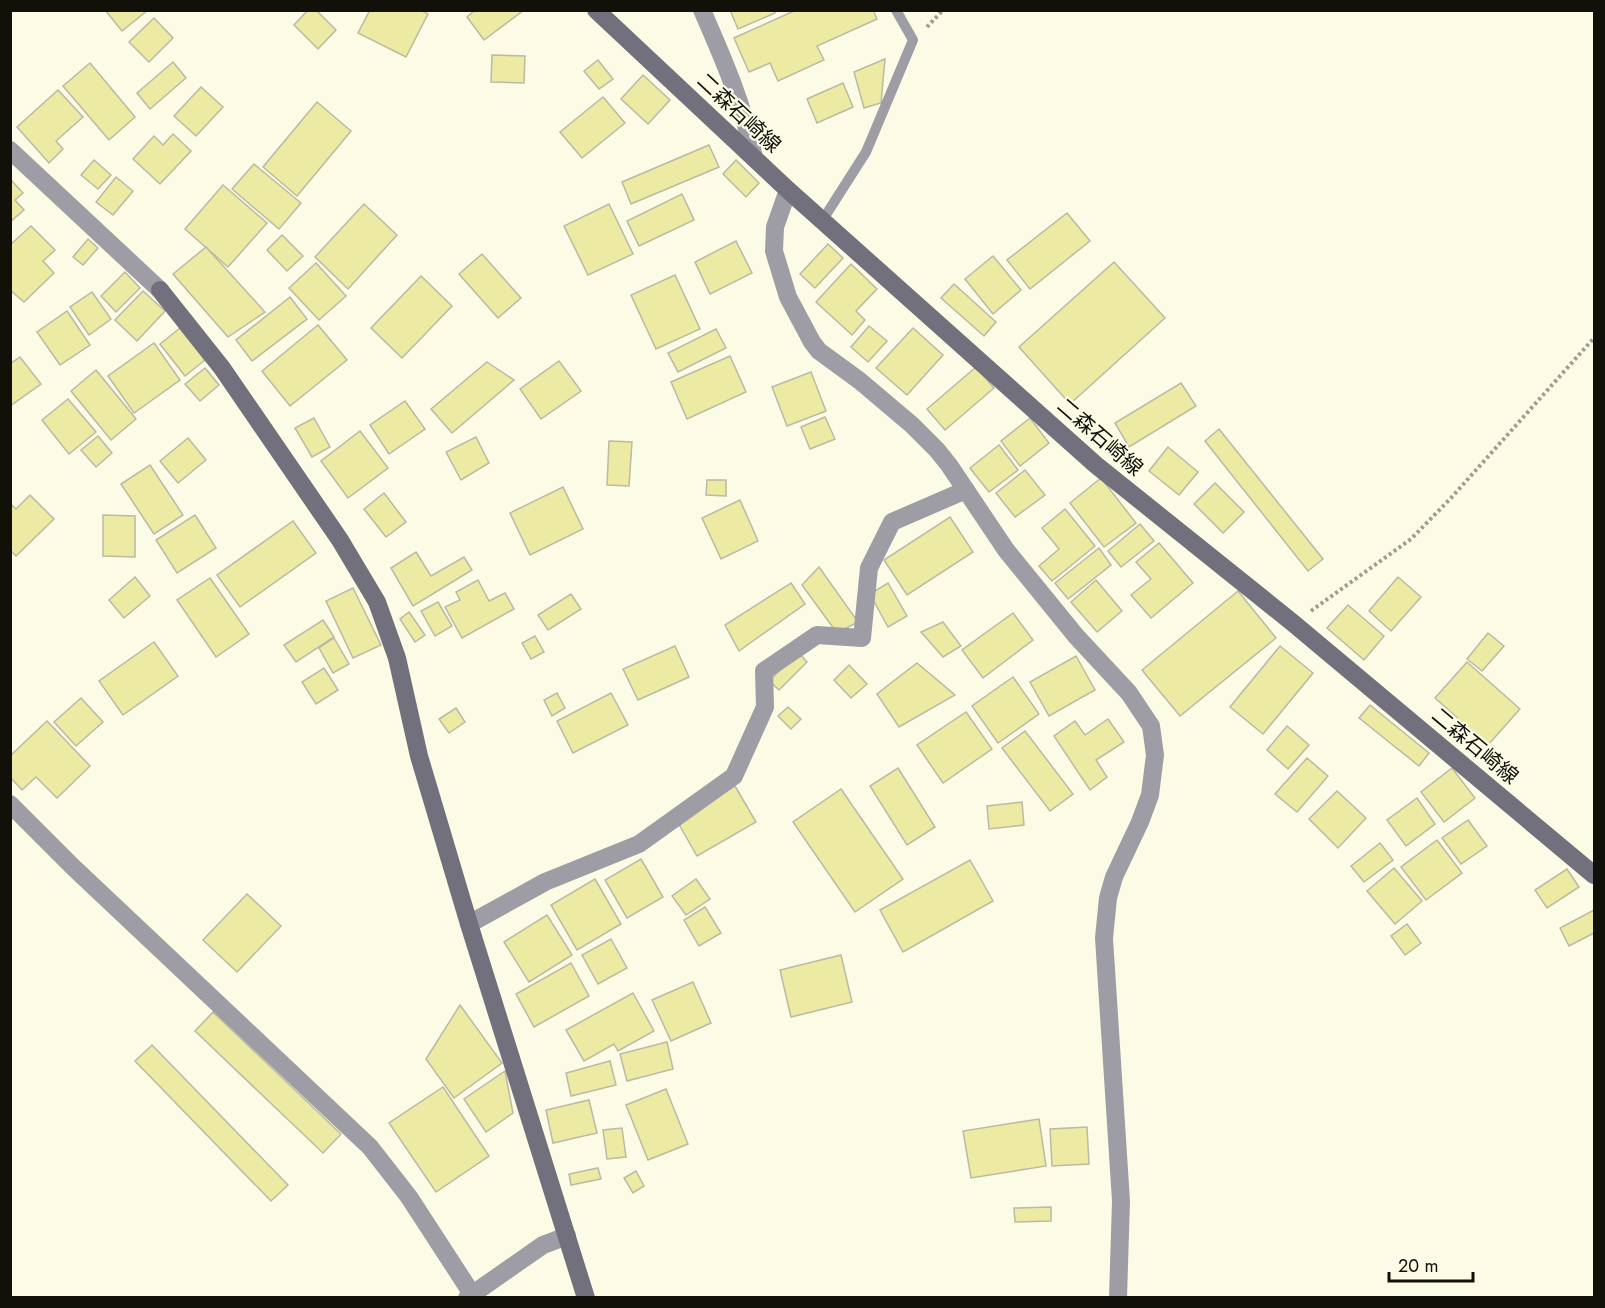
<svg xmlns="http://www.w3.org/2000/svg" width="1605" height="1308" viewBox="0 0 1605 1308" font-family="Jost,'Noto Sans JP',sans-serif">
<style>
.building{fill:#eceaa3;stroke:#babaa5;stroke-width:1.5}
.lines{fill:none;stroke-linecap:round;stroke-linejoin:round}
.path{stroke:#9e9e8e;stroke-width:4;stroke-dasharray:3 3;stroke-linecap:butt}
.lane{stroke:#9e9da6;stroke-width:10}
.street{stroke:#9e9da6;stroke-width:18}
.secondary{stroke:#72707d;stroke-width:18}
.labels{text-anchor:middle;dominant-baseline:central;stroke-width:4.5;stroke-linejoin:round;paint-order:stroke}
.street-label{font-size:21px;fill:#111009;stroke:#fcfce6}
</style>
<rect width="100%" height="100%" fill="#fcfce6"/>
<g class="building">
<polygon points="105,10 148,10 122,31"/>
<polygon points="308,10 316,10 336,30 318,49 294,25"/>
<polygon points="370,10 421,10 428,14 406,57 358,33"/>
<polygon points="475,10 524,10 484,40 467,17"/>
<polygon points="730,10 774,10 775,13 738,29"/>
<polygon points="796,10 873,10 877,19 817,46 824,60 778,81 770,63 749,72 734,38"/>
<polygon points="154,18 173,38 149,62 129,42"/>
<polygon points="492,55 525,56 524,83 491,82"/>
<polygon points="885,59 881,103 864,108 854,72"/>
<polygon points="598,60 613,79 599,89 584,71"/>
<polygon points="173,62 186,78 150,109 137,93"/>
<polygon points="90,63 135,117 109,140 63,86"/>
<polygon points="643,75 670,100 648,124 621,99"/>
<polygon points="843,83 853,107 817,123 807,99"/>
<polygon points="201,87 223,107 196,136 174,116"/>
<polygon points="58,90 83,117 56,141 63,149 49,163 17,127"/>
<polygon points="603,97 625,123 582,158 560,132"/>
<polygon points="317,102 351,131 297,196 263,167"/>
<polygon points="173,134 191,151 160,184 133,159 154,136 163,145"/>
<polygon points="709,145 719,167 631,204 622,182"/>
<polygon points="94,160 111,175 98,189 81,175"/>
<polygon points="736,160 759,183 746,197 723,174"/>
<polygon points="254,164 301,203 279,229 232,189"/>
<polygon points="116,177 133,191 113,215 96,202"/>
<polygon points="12,181 23,193 15,200 24,210 10,222 10,182"/>
<polygon points="223,185 267,223 228,267 185,229"/>
<polygon points="682,194 694,220 639,246 627,221"/>
<polygon points="364,204 397,235 348,289 315,257"/>
<polygon points="609,204 633,254 588,275 564,226"/>
<polygon points="1067,213 1090,241 1030,289 1007,260"/>
<polygon points="31,226 55,250 43,261 54,273 24,302 10,290 10,245"/>
<polygon points="282,235 303,256 287,271 267,250"/>
<polygon points="88,239 98,248 83,265 73,257"/>
<polygon points="736,241 752,273 710,294 695,262"/>
<polygon points="828,244 843,258 815,288 800,274"/>
<polygon points="206,247 265,312 228,337 173,274"/>
<polygon points="482,254 521,298 498,318 459,274"/>
<polygon points="993,256 1021,290 993,314 965,279"/>
<polygon points="1114,262 1165,318 1070,404 1019,347"/>
<polygon points="316,263 346,296 319,320 289,288"/>
<polygon points="851,264 877,289 856,311 865,320 852,335 816,302"/>
<polygon points="125,272 140,288 116,312 101,296"/>
<polygon points="675,275 700,329 656,349 631,295"/>
<polygon points="421,276 452,306 402,358 371,328"/>
<polygon points="954,284 996,322 984,336 941,298"/>
<polygon points="143,291 165,311 137,341 115,320"/>
<polygon points="92,292 111,319 89,335 70,307"/>
<polygon points="290,297 307,319 252,361 236,340"/>
<polygon points="67,311 90,345 60,365 37,332"/>
<polygon points="318,325 347,360 290,406 262,371"/>
<polygon points="869,326 887,341 868,362 851,347"/>
<polygon points="180,328 205,360 185,376 160,344"/>
<polygon points="913,328 943,355 907,395 876,368"/>
<polygon points="716,329 726,348 678,372 668,353"/>
<polygon points="154,343 180,380 134,413 108,376"/>
<polygon points="730,356 746,392 687,419 671,382"/>
<polygon points="20,357 41,384 10,406 10,364"/>
<polygon points="559,361 581,391 541,419 520,389"/>
<polygon points="487,362 514,380 452,433 431,409"/>
<polygon points="976,367 994,388 945,430 927,409"/>
<polygon points="205,368 219,385 200,401 185,384"/>
<polygon points="96,370 136,419 111,440 71,391"/>
<polygon points="811,372 826,411 787,426 772,387"/>
<polygon points="1181,383 1196,406 1129,447 1115,423"/>
<polygon points="68,399 96,432 69,454 42,420"/>
<polygon points="405,401 425,429 389,454 370,425"/>
<polygon points="825,417 835,439 810,449 801,427"/>
<polygon points="314,418 330,447 312,457 295,428"/>
<polygon points="1030,418 1049,443 1020,466 1001,441"/>
<polygon points="1219,429 1323,559 1308,571 1205,441"/>
<polygon points="360,431 388,468 348,498 321,461"/>
<polygon points="98,436 112,453 96,467 81,450"/>
<polygon points="476,437 489,463 461,480 446,452"/>
<polygon points="188,438 206,460 178,483 160,461"/>
<polygon points="609,441 632,442 629,486 607,485"/>
<polygon points="999,445 1018,470 989,492 970,468"/>
<polygon points="1168,447 1198,472 1179,495 1149,471"/>
<polygon points="150,465 183,515 154,534 121,484"/>
<polygon points="1025,470 1045,495 1015,517 996,493"/>
<polygon points="1101,478 1136,523 1104,547 1070,503"/>
<polygon points="707,480 726,480 726,496 706,495"/>
<polygon points="1215,483 1244,512 1223,533 1194,504"/>
<polygon points="563,487 583,529 530,555 510,513"/>
<polygon points="384,493 406,522 386,537 364,509"/>
<polygon points="30,495 54,519 16,556 10,550 10,503 16,509"/>
<polygon points="740,500 758,541 721,559 702,518"/>
<polygon points="1065,509 1095,546 1052,581 1039,566 1059,549 1042,528"/>
<polygon points="103,515 135,516 135,557 103,556"/>
<polygon points="195,515 216,548 177,573 156,540"/>
<polygon points="950,517 973,552 907,595 884,560"/>
<polygon points="293,521 316,553 240,607 217,575"/>
<polygon points="1140,524 1154,541 1121,567 1108,551"/>
<polygon points="1159,543 1193,583 1151,618 1131,595 1151,579 1136,562"/>
<polygon points="1099,548 1111,565 1068,599 1055,583"/>
<polygon points="416,552 431,576 464,557 472,570 413,606 391,568"/>
<polygon points="819,567 858,622 837,633 802,585"/>
<polygon points="135,577 150,596 124,618 109,600"/>
<polygon points="1398,577 1421,597 1391,631 1369,611"/>
<polygon points="210,578 249,634 216,657 177,600"/>
<polygon points="478,580 489,601 505,593 514,609 462,638 445,607 460,600 456,592"/>
<polygon points="1096,580 1122,611 1097,632 1071,602"/>
<polygon points="791,583 805,604 739,651 725,625"/>
<polygon points="888,583 907,616 888,627 870,594"/>
<polygon points="353,588 381,645 353,658 326,601"/>
<polygon points="1238,591 1276,638 1180,716 1142,670"/>
<polygon points="571,594 581,609 548,630 538,615"/>
<polygon points="438,602 452,626 435,636 421,611"/>
<polygon points="1348,605 1384,636 1364,660 1327,628"/>
<polygon points="409,612 425,635 415,642 400,619"/>
<polygon points="1013,613 1033,640 983,678 962,650"/>
<polygon points="323,620 334,637 296,662 284,645"/>
<polygon points="943,622 961,646 943,657 921,632"/>
<polygon points="1488,633 1504,646 1482,671 1467,659"/>
<polygon points="535,636 544,652 531,659 522,643"/>
<polygon points="334,638 349,664 333,673 319,648"/>
<polygon points="154,642 178,676 123,715 99,681"/>
<polygon points="675,646 689,677 638,700 623,669"/>
<polygon points="1280,646 1313,673 1263,734 1230,707"/>
<polygon points="798,652 807,662 779,690 769,681"/>
<polygon points="1076,656 1095,690 1049,716 1030,682"/>
<polygon points="1467,662 1520,709 1488,745 1435,698"/>
<polygon points="917,663 955,695 899,727 877,694"/>
<polygon points="849,665 867,684 851,698 834,680"/>
<polygon points="324,668 338,690 316,704 302,682"/>
<polygon points="1013,677 1039,714 998,743 972,706"/>
<polygon points="557,693 565,708 552,716 544,700"/>
<polygon points="611,693 628,725 573,753 557,721"/>
<polygon points="81,698 103,722 76,746 54,722"/>
<polygon points="1370,705 1429,753 1419,766 1359,718"/>
<polygon points="788,707 801,719 791,729 778,716"/>
<polygon points="456,708 465,722 449,733 439,719"/>
<polygon points="966,712 992,749 943,783 917,745"/>
<polygon points="1108,719 1124,742 1096,760 1107,777 1090,790 1054,736 1075,721 1085,735"/>
<polygon points="47,721 90,766 57,798 36,777 22,790 10,777 10,756"/>
<polygon points="1287,726 1309,745 1288,769 1267,750"/>
<polygon points="1025,731 1073,794 1050,811 1002,748"/>
<polygon points="1307,758 1328,776 1297,812 1275,794"/>
<polygon points="898,768 935,827 907,845 870,786"/>
<polygon points="1452,768 1475,798 1444,822 1421,792"/>
<polygon points="735,786 756,822 697,856 677,821"/>
<polygon points="841,789 903,879 855,912 793,822"/>
<polygon points="1337,791 1366,818 1338,848 1309,819"/>
<polygon points="1417,798 1435,824 1406,846 1387,820"/>
<polygon points="1022,802 1024,825 989,829 987,806"/>
<polygon points="1468,820 1487,846 1461,864 1442,838"/>
<polygon points="1437,840 1462,873 1426,900 1401,867"/>
<polygon points="1380,843 1393,860 1364,882 1351,866"/>
<polygon points="641,859 663,897 627,918 605,880"/>
<polygon points="970,860 993,901 903,952 880,910"/>
<polygon points="1394,868 1422,901 1395,924 1367,891"/>
<polygon points="1567,869 1579,887 1547,908 1535,890"/>
<polygon points="595,879 621,924 577,950 551,905"/>
<polygon points="696,879 710,899 686,915 672,896"/>
<polygon points="247,894 281,926 237,972 203,940"/>
<polygon points="705,907 721,933 699,946 684,920"/>
<polygon points="1594,910 1594,933 1569,946 1560,928"/>
<polygon points="547,915 572,955 529,982 504,942"/>
<polygon points="1407,924 1421,943 1405,955 1391,936"/>
<polygon points="611,939 627,968 598,984 582,955"/>
<polygon points="841,955 852,1002 791,1017 780,970"/>
<polygon points="571,963 589,996 534,1027 516,994"/>
<polygon points="693,982 711,1023 671,1041 652,1000"/>
<polygon points="633,993 654,1031 618,1051 614,1044 584,1061 566,1030"/>
<polygon points="460,1005 502,1063 454,1098 426,1059"/>
<polygon points="213,1012 341,1134 323,1153 195,1031"/>
<polygon points="667,1042 673,1069 627,1081 620,1054"/>
<polygon points="152,1045 288,1185 271,1201 135,1061"/>
<polygon points="610,1061 616,1085 571,1096 566,1073"/>
<polygon points="505,1071 513,1113 486,1132 464,1099"/>
<polygon points="443,1087 489,1156 436,1192 389,1123"/>
<polygon points="666,1089 688,1144 648,1160 626,1105"/>
<polygon points="589,1100 597,1133 553,1143 546,1110"/>
<polygon points="1039,1119 1046,1166 971,1178 963,1131"/>
<polygon points="1087,1127 1089,1164 1052,1166 1050,1129"/>
<polygon points="622,1128 626,1157 607,1159 603,1130"/>
<polygon points="598,1168 601,1179 571,1185 569,1174"/>
<polygon points="636,1171 644,1186 633,1193 624,1178"/>
<polygon points="1051,1207 1051,1221 1015,1222 1014,1208"/>
</g>
<g class="lines">
<g class="path">
<polyline points="927,27 943,10"/>
<polyline points="1311,611 1411,539 1451,498 1594,338"/>
</g>
<polyline class="lane" points="822,221 866,152 913,40 896,10"/>
<g class="street">
<path d="M 702,10 C 723,58 744,106 754,158"/>
<polyline points="10,150 160,290"/>
<polyline points="788,190 775,227 774,251 788,297 812,342 819,351 860,381 912,425 937,450 949,465 1006,550 1076,636 1129,693 1151,726 1155,755 1150,795 1140,822 1114,877 1108,898 1104,938 1121,1201 1118,1298"/>
<polyline points="10,804 73,867 370,1147 409,1197 472,1294"/>
<polyline points="469,924 545,882 639,844 734,776 765,707 764,671 817,635 862,638 869,568 892,522 966,490"/>
<polyline points="467,1298 543,1245 567,1236"/>
</g>
<g class="secondary">
<polyline points="596,10 788,190 1096,465 1293,623 1594,875"/>
<polyline points="160,290 222,368 340,540 377,602 397,658 419,756 469,924 586,1298"/>
</g>
</g>
<g class="labels">
<g class="street-label">
<text transform="translate(739 113) rotate(43)">二森石崎線</text>
<text transform="translate(1100 437) rotate(41)">二森石崎線</text>
<text transform="translate(1475 746) rotate(40)">二森石崎線</text>
</g>
</g>
<rect width="1605" height="1308" fill="none" stroke="#111009" stroke-width="24"/>
<path d="M1389 1272v9h84v-9" fill="none" stroke="#111009" stroke-width="3"/>
<text x="1398" y="1272" font-size="18" fill="#111009" stroke="#fcfce6" stroke-width="4.5" paint-order="stroke">20 m</text>
</svg>
